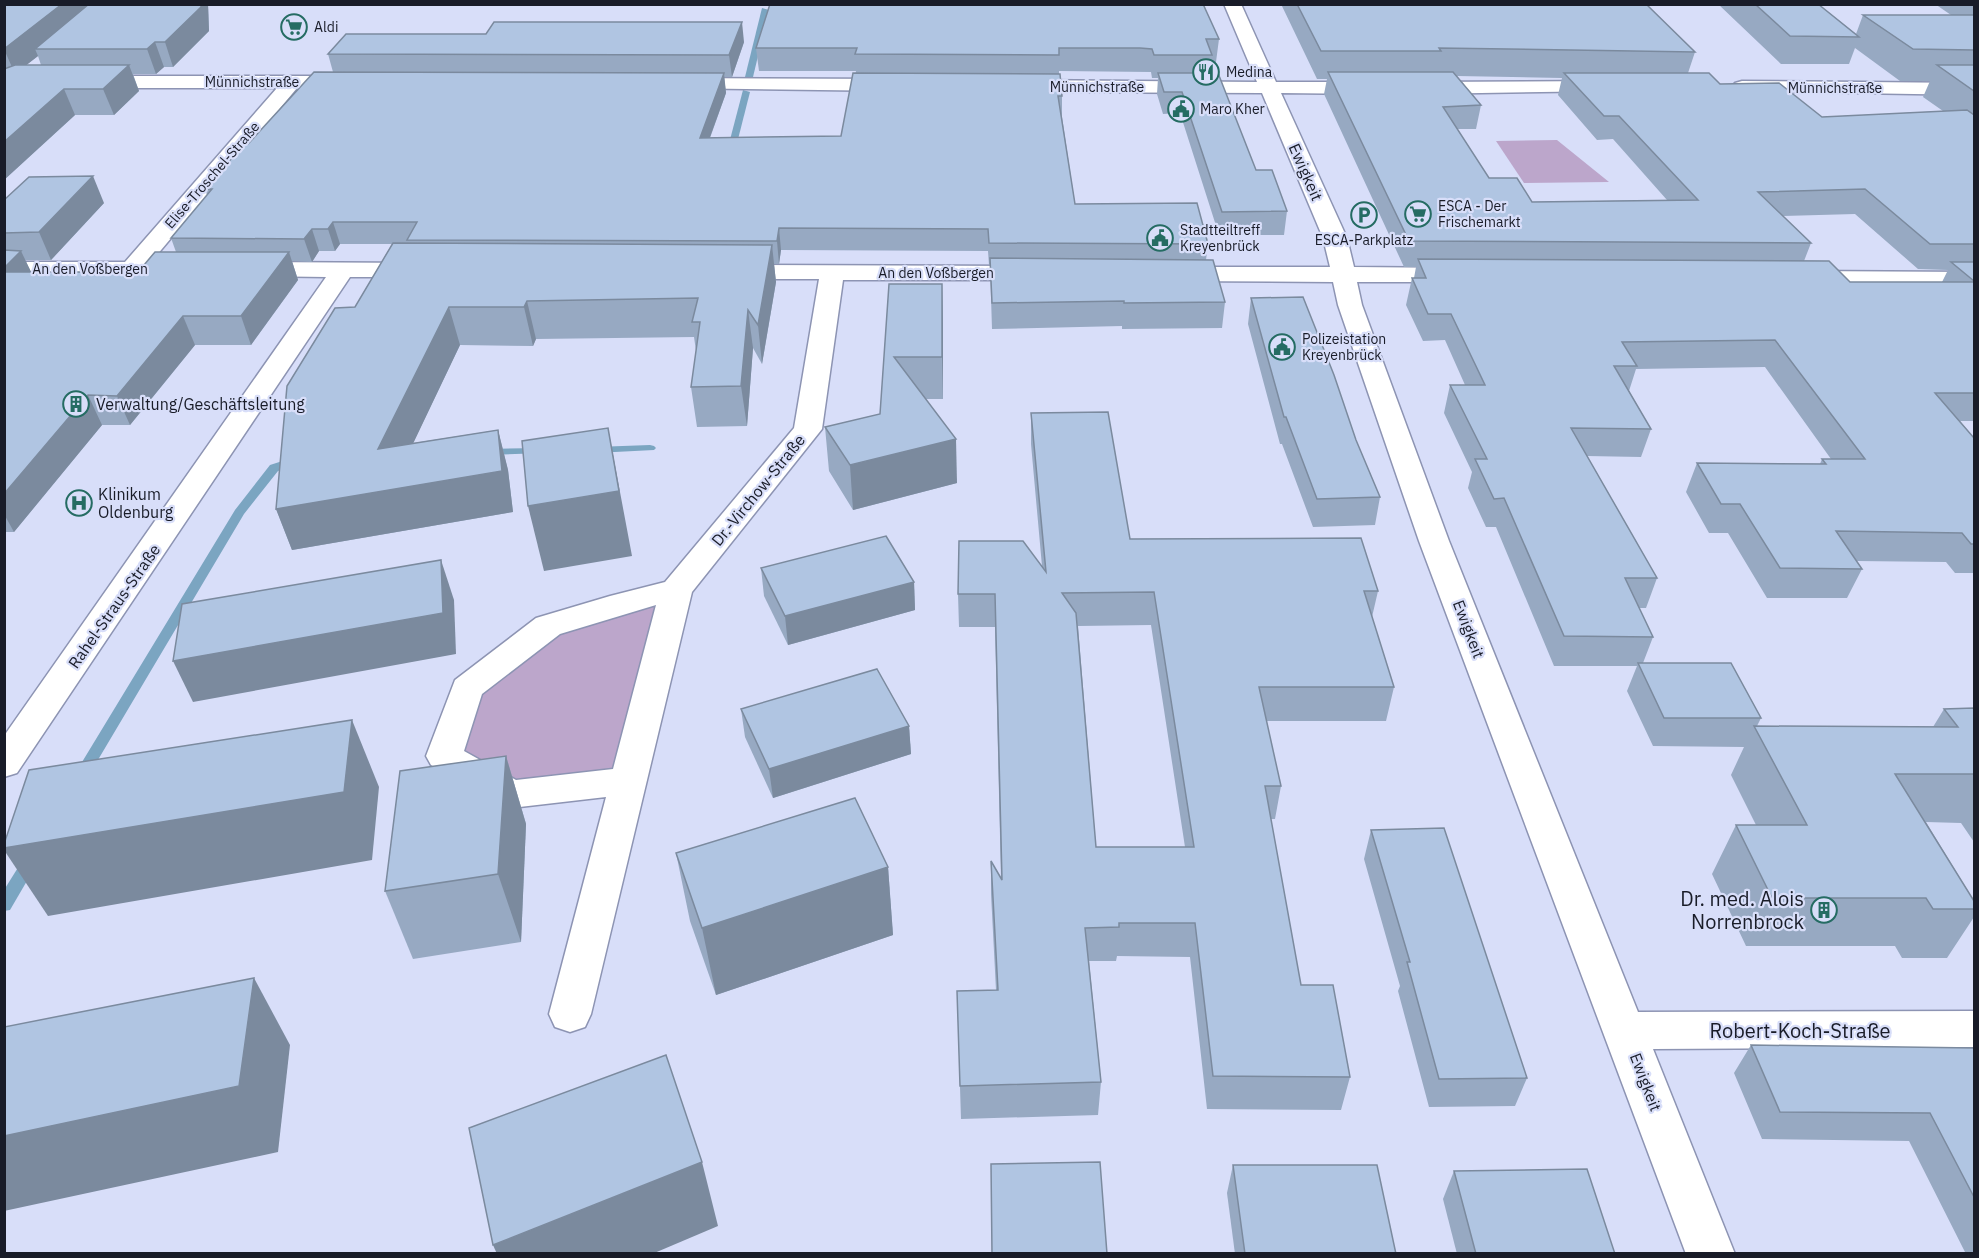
<svg xmlns="http://www.w3.org/2000/svg" width="1979" height="1258" viewBox="0 0 1979 1258" font-family="'IBM Plex Sans',sans-serif">
<style>
.green{fill:#bca6cb}
.lines{fill:none;stroke-linecap:round;stroke-linejoin:round}
.stream{fill:#7ba5c1;fill-rule:evenodd}
.street-casing{stroke:#8d94b3;stroke-width:3}
.street{fill:#fff;fill-rule:evenodd}
.wall{fill:#97a9c2;fill-rule:evenodd}
.shaded-wall{fill:#7b8a9e}
.building{fill:#b0c5e2;stroke:#7b8a9e;stroke-width:1.5;fill-rule:evenodd}
.labels{text-anchor:middle;dominant-baseline:central;stroke-width:4.5;stroke-linejoin:round;paint-order:stroke}
.far-poi-label{font-size:14px;fill:#191c28;stroke:#d8def9;text-anchor:start}
.far-street-label{font-size:14px;fill:#191c28;stroke:#d8def9}
.street-label{font-size:16px;fill:#191c28;stroke:#d8def9}
.poi-label{font-size:16px;fill:#191c28;stroke:#d8def9;text-anchor:start}
.near-poi-label{font-size:20px;fill:#191c28;stroke:#d8def9;text-anchor:end}
.near-street-label{font-size:20px;fill:#191c28;stroke:#d8def9}
</style>
<rect width="100%" height="100%" fill="#d8def9"/>
<g class="green">
<polygon points="1557,140 1609,182 1524,183 1496,141"/>
<polygon points="676,590 629,781 511,794 444,756 467,688 548,626"/>
</g>
<g class="lines">
<g class="stream">
<polygon points="762,8 769,10 753,77 749,79 745,77"/>
<polygon points="743,90 750,92 734,155 730,158 726,155"/>
<polygon points="650,445 654,446 656,448 654,450 595,453 589,450 595,447"/>
<polygon points="540,448 546,451 544,453 487,455 481,452 487,449"/>
<polygon points="298,456 304,460 302,462 278,471 244,514 86,780 76,780 73,776 76,772 235,510 270,465"/>
<polygon points="30,856 36,858 38,862 10,910 4,911 4,890 24,858"/>
</g>
<g class="street-casing">
<g id="street">
<polygon points="1224,4 1241,4 1276,82 1370,82 1377,84 1380,88 1377,92 1370,94 1281,93 1347,238 1354,267 1460,268 1468,270 1472,275 1468,280 1460,282 1357,282 1362,305 1449,541 1638,1012 1974,1011 1974,1047 1653,1049 1735,1254 1686,1254 1419,541 1338,305 1333,282 1172,281 1164,279 1160,274 1164,269 1172,267 1330,267 1323,238 1262,93 1016,92 1009,90 1006,86 1009,82 1016,80 1257,82"/>
<polygon points="4,76 350,76 357,78 360,82 357,86 350,88 297,88 151,262 193,264 197,269 193,274 185,276 4,276 4,262 125,262 277,88 4,88"/>
<polygon points="680,78 896,79 903,81 906,85 903,89 896,91 673,88 670,84 673,80"/>
<polygon points="1604,81 1611,83 1614,87 1611,91 1421,94 1414,92 1411,88 1414,84 1421,82"/>
<polygon points="1742,81 1974,83 1974,95 1735,91 1732,87 1735,83"/>
<polygon points="251,262 422,263 430,265 434,270 430,275 422,277 350,277 17,773 4,777 4,736 326,277 251,276 243,274 239,269 243,264"/>
<path d="M 731,265 L 1034,266 L 1042,268 L 1046,273 L 1042,278 L 1034,280 L 843,280 L 822,429 L 692,592 L 591,1014 L 585,1027 L 570,1032 L 555,1027 L 549,1014 L 606,797 L 511,808 L 498,804 L 431,765 L 426,756 L 455,680 L 536,618 L 610,596 L 665,582 L 794,428 L 819,279 L 731,279 L 723,277 L 719,272 L 723,267 ZM 656,605 L 613,769 L 516,780 L 464,751 L 482,694 L 560,634 Z"/>
<polygon points="1802,271 1974,272 1974,286 1802,285 1793,283 1790,278 1793,273"/>
</g>
</g>
<use href="#street" class="street"/>
</g>
<g class="wall">
<path d="M 4,4 L 208,4 L 209,31 L 173,67 L 164,67 L 156,74 L 133,74 L 139,91 L 114,115 L 75,115 L 4,180 ZM 38,56 L 41,65 L 26,65 Z"/>
<path d="M 1281,4 L 1646,4 L 1695,52 L 1688,73 L 1822,117 L 1943,111 L 1923,97 L 1930,81 L 1900,81 L 1855,48 L 1849,64 L 1781,64 L 1718,4 L 1818,4 L 1856,34 L 1863,15 L 1951,15 L 1935,4 L 1974,4 L 1974,421 L 1960,421 L 1974,438 L 1974,573 L 1955,573 L 1946,562 L 1856,561 L 1862,569 L 1847,598 L 1767,598 L 1728,533 L 1709,533 L 1686,492 L 1697,463 L 1820,464 L 1822,459 L 1831,459 L 1765,367 L 1636,369 L 1629,391 L 1651,429 L 1641,457 L 1587,456 L 1657,578 L 1646,608 L 1639,608 L 1653,637 L 1643,663 L 1761,718 L 1757,726 L 1933,727 L 1944,709 L 1974,708 L 1974,842 L 1961,823 L 1926,822 L 1974,901 L 1974,917 L 1947,958 L 1902,958 L 1895,946 L 1746,946 L 1712,874 L 1736,825 L 1756,825 L 1731,775 L 1744,747 L 1653,746 L 1627,691 L 1637,666 L 1554,666 L 1496,527 L 1486,527 L 1468,488 L 1472,472 L 1444,413 L 1450,385 L 1465,385 L 1445,340 L 1423,341 L 1406,305 L 1412,278 L 1414,278 L 1416,267 L 1404,267 L 1324,94 L 1327,79 L 1317,79 ZM 1457,76 L 1562,78 L 1558,95 L 1597,140 L 1613,139 L 1667,200 L 1532,202 L 1489,178 L 1457,129 L 1476,129 L 1481,105 ZM 1855,214 L 1918,269 L 1948,270 L 1942,282 L 1850,282 L 1804,261 L 1811,243 L 1783,216 Z"/>
<polygon points="1219,39 1216,62 1212,62 1211,73 1256,170 1287,211 1284,235 1219,235 1180,113 1163,114 1157,94 1158,78 1152,78 1151,72 1059,71 1059,74 1062,96 1062,117 1075,204 1208,244 1206,260 1225,302 1222,328 1122,329 1122,326 992,329 990,265 989,265 988,251 781,250 779,264 774,264 776,282 762,364 753,348 747,426 697,427 691,387 696,351 694,337 536,339 533,346 460,345 413,443 498,430 508,470 513,512 292,550 276,509 355,307 392,244 340,244 335,251 319,251 312,262 292,261 298,280 251,345 195,345 130,425 102,425 14,532 4,532 4,200 104,203 51,260 25,260 31,272 138,272 176,252 171,238 207,195 205,189 248,144 333,72 328,54 744,42 732,77 724,77 726,93 710,138 841,136 856,71 759,71 756,48"/>
<polygon points="889,284 942,284 943,325 943,399 926,399 957,483 853,510 829,471 825,427 880,414"/>
<polygon points="1251,298 1356,440 1380,497 1375,525 1313,527 1282,444 1280,444 1248,324"/>
<path d="M 1031,413 L 1130,539 L 1378,591 L 1372,617 L 1394,687 L 1386,721 L 1266,721 L 1281,786 L 1275,819 L 1271,819 L 1301,985 L 1350,1077 L 1341,1110 L 1207,1109 L 1190,957 L 1117,956 L 1116,961 L 1089,961 L 1101,1082 L 1098,1115 L 961,1119 L 957,991 L 996,990 L 991,894 L 991,861 L 1001,878 L 995,627 L 959,627 L 958,594 L 1042,566 L 1031,444 ZM 1151,625 L 1185,847 L 1096,847 L 1078,626 Z"/>
<polygon points="761,568 914,582 915,610 788,645 764,596"/>
<polygon points="741,709 909,726 911,754 773,798 745,737"/>
<polygon points="506,756 526,824 521,942 413,959 385,891"/>
<polygon points="1371,830 1527,1078 1515,1106 1429,1107 1398,991 1400,986 1364,859"/>
<polygon points="676,853 888,867 893,935 716,995 690,921"/>
<polygon points="1751,1045 1974,1048 1974,1254 1966,1254 1909,1141 1762,1139 1734,1073"/>
<polygon points="991,1164 1107,1254 992,1254"/>
<polygon points="1233,1165 1396,1254 1235,1254 1227,1193"/>
<polygon points="1454,1171 1615,1254 1457,1254 1443,1199"/>
</g>
<g class="shaded-wall">
<polygon points="62,4 94,4 35,49 38,56 15,74 4,49"/>
<polygon points="201,4 208,4 209,31 173,67 165,42"/>
<polygon points="742,22 744,42 732,77 729,55"/>
<polygon points="155,42 164,67 156,74 147,49"/>
<polygon points="129,65 139,91 114,115 103,89"/>
<polygon points="724,73 726,93 702,159 700,138"/>
<polygon points="64,89 75,115 4,180 4,142"/>
<polygon points="93,176 104,203 51,260 39,232"/>
<polygon points="333,222 340,244 335,251 328,229"/>
<polygon points="779,228 781,250 779,264 777,241"/>
<polygon points="312,229 319,251 312,262 304,239"/>
<polygon points="772,245 776,282 762,364 758,325"/>
<polygon points="21,251 34,278 4,281 4,268"/>
<polygon points="289,252 298,280 251,345 241,316"/>
<polygon points="942,284 943,325 943,399 942,357"/>
<polygon points="527,301 536,339 533,346 524,307"/>
<polygon points="449,307 460,345 391,490 498,430 508,470 513,512 292,550 276,509 378,449"/>
<polygon points="748,310 753,348 747,426 741,386"/>
<polygon points="183,316 195,345 130,425 117,396"/>
<polygon points="88,395 102,425 14,532 4,514 4,494"/>
<polygon points="608,428 632,556 544,571 528,506"/>
<polygon points="956,439 957,483 853,510 850,465"/>
<polygon points="441,560 454,600 456,654 193,702 173,661"/>
<polygon points="914,582 915,610 788,645 785,616"/>
<polygon points="352,720 379,787 372,860 48,916 4,850 4,848"/>
<polygon points="909,726 911,754 773,798 769,769"/>
<polygon points="506,756 526,824 521,942 498,874"/>
<polygon points="888,867 893,935 716,995 702,928"/>
<polygon points="254,978 290,1045 278,1152 4,1211 4,1136"/>
<polygon points="702,1162 718,1226 652,1254 497,1254 493,1245"/>
</g>
<g class="building">
<polygon points="4,4 62,4 4,49"/>
<polygon points="89,4 201,4 201,7 165,42 155,42 147,49 35,49"/>
<polygon points="770,4 1203,4 1219,39 1206,39 1212,55 1154,55 1152,49 1140,48 1059,48 1059,55 855,54 857,48 756,48"/>
<polygon points="1297,4 1646,4 1695,52 1439,48 1441,51 1321,51"/>
<polygon points="1755,4 1818,4 1859,37 1790,36"/>
<polygon points="1863,15 1974,15 1974,50 1913,49"/>
<polygon points="494,22 742,22 729,55 328,54 346,34 486,34"/>
<polygon points="15,65 129,65 103,89 64,89 4,142 4,69"/>
<polygon points="1937,65 1974,65 1974,91"/>
<polygon points="314,72 724,73 700,138 841,136 853,73 1060,74 1062,96 1058,96 1075,204 1197,203 1208,244 989,243 988,229 779,228 777,241 407,240 417,222 333,222 328,229 312,229 304,239 171,238 212,189 205,189 244,144 248,144"/>
<polygon points="1328,72 1453,72 1481,105 1443,107 1489,178 1517,178 1532,202 1698,200 1619,116 1604,116 1564,73 1709,73 1720,84 1779,83 1822,117 1967,110 1974,115 1974,244 1930,244 1865,189 1758,192 1811,243 1409,241"/>
<polygon points="1158,73 1218,73 1256,170 1272,170 1287,211 1222,212 1182,92 1164,92"/>
<polygon points="93,176 39,232 4,233 4,200 29,177"/>
<polygon points="393,243 772,245 758,325 748,310 741,386 691,387 700,322 692,322 698,298 527,301 524,307 449,307 378,449 498,430 502,471 276,509 287,386 335,308 355,307"/>
<polygon points="4,250 21,251 4,268"/>
<polygon points="155,252 289,252 241,316 183,316 117,396 88,395 4,494 4,272 138,272"/>
<polygon points="990,258 1213,260 1225,302 1124,303 1124,301 992,303"/>
<polygon points="1418,259 1829,261 1850,282 1974,282 1974,393 1935,393 1974,438 1974,544 1971,544 1962,533 1836,531 1862,569 1780,568 1740,504 1721,504 1697,463 1826,464 1822,459 1865,459 1775,340 1622,342 1637,366 1614,366 1651,429 1571,428 1657,578 1625,578 1653,637 1564,636 1504,498 1494,499 1475,459 1487,459 1450,385 1485,385 1451,314 1428,314 1412,278 1426,278"/>
<polygon points="1951,262 1974,262 1974,281"/>
<polygon points="889,284 942,284 942,357 894,357 956,439 850,465 825,427 880,414"/>
<polygon points="1303,297 1334,375 1356,440 1380,497 1317,499 1286,417 1284,417 1251,298"/>
<path d="M 1108,412 L 1130,539 L 1361,538 L 1378,591 L 1364,591 L 1394,687 L 1259,687 L 1281,786 L 1265,786 L 1301,985 L 1333,985 L 1350,1077 L 1213,1076 L 1195,923 L 1119,923 L 1119,927 L 1085,928 L 1101,1082 L 960,1086 L 957,991 L 998,990 L 991,861 L 1002,880 L 995,594 L 958,594 L 959,541 L 1023,541 L 1046,572 L 1031,413 ZM 1154,592 L 1194,847 L 1096,847 L 1076,613 L 1062,593 Z"/>
<polygon points="608,428 619,491 528,506 522,441"/>
<polygon points="886,536 914,582 785,616 761,568"/>
<polygon points="441,560 443,613 173,661 182,604"/>
<polygon points="1638,663 1731,663 1761,718 1664,718"/>
<polygon points="877,669 909,726 769,769 741,709"/>
<polygon points="1974,708 1974,774 1895,774 1974,901 1974,909 1933,909 1926,898 1772,898 1736,825 1807,825 1754,726 1958,727 1944,709"/>
<polygon points="352,720 344,792 4,848 4,844 29,770"/>
<polygon points="506,756 498,874 385,891 400,771"/>
<polygon points="855,798 888,867 702,928 676,853"/>
<polygon points="1444,828 1527,1078 1439,1079 1407,962 1410,962 1371,830"/>
<polygon points="254,978 239,1086 4,1136 4,1027"/>
<polygon points="1751,1045 1974,1048 1974,1197 1930,1113 1780,1112"/>
<polygon points="666,1055 702,1162 493,1245 469,1128"/>
<polygon points="1100,1162 1107,1254 992,1254 991,1164"/>
<polygon points="1233,1165 1377,1165 1396,1254 1245,1254"/>
<polygon points="1587,1169 1615,1254 1476,1254 1454,1171"/>
</g>
<defs>
<g id="supermarket-ring" transform="scale(1.35)"><circle r="9.5" fill="#d8def9" stroke="#256c63" stroke-width="1.5"/><path d="M-6-5.5h2.5l.6 2H6L4.5 2H-2.5L-4.4-4H-6ZM-1.5 3.2a1.3 1.3 0 1 0 .1 0ZM3 3.2a1.3 1.3 0 1 0 .1 0Z" fill="#256c63"/></g>
<g id="restaurant-ring" transform="scale(1.35)"><circle r="9.5" fill="#d8def9" stroke="#256c63" stroke-width="1.5"/><path d="M-5-6h1v4h1v-4h1v4h1v-4h1v5L-1.5 .5V6h-2V.5L-5-1ZM5-6V6H3V1.5H1.5Q1.5-4 5-6Z" fill="#256c63"/></g>
<g id="civic-ring" transform="scale(1.35)"><circle r="9.5" fill="#d8def9" stroke="#256c63" stroke-width="1.5"/><path d="M-.6-6.5H3V-4.5H.6V-3L4-1V1h2V6H-6V1h2V-1L-.6-3ZM-1.2 2.5V6h2.4V2.5Z" fill="#256c63"/></g>
<g id="parking-ring" transform="scale(1.35)"><circle r="9.5" fill="#d8def9" stroke="#256c63" stroke-width="1.5"/><path d="M-3.5-5.5H1a3.5 3.5 0 0 1 0 7H-1V5.5H-3.5ZM-1-3.4V-.6H.8a1.4 1.4 0 0 0 0-2.8Z" fill="#256c63"/></g>
<g id="building-ring" transform="scale(1.35)"><circle r="9.5" fill="#d8def9" stroke="#256c63" stroke-width="1.5"/><path d="M-4-6H4V6H1V3H-1V6H-4ZM-2.5-4.3h1.7v1.8h-1.7ZM.8-4.3h1.7v1.8H.8ZM-2.5-1h1.7V.8h-1.7ZM.8-1h1.7V.8H.8Z" fill="#256c63"/></g>
<g id="hospital-ring" transform="scale(1.35)"><circle r="9.5" fill="#d8def9" stroke="#256c63" stroke-width="1.5"/><path d="M-5-5h3v3.5h4V-5h3V5h-3V1.5h-4V5h-3Z" fill="#256c63"/></g>
</defs>
<g fill-rule="evenodd">
<use href="#supermarket-ring" x="294" y="27"/>
<use href="#restaurant-ring" x="1206" y="72"/>
<use href="#civic-ring" x="1181" y="109"/>
<use href="#supermarket-ring" x="1418" y="214"/>
<use href="#parking-ring" x="1364" y="215"/>
<use href="#civic-ring" x="1160" y="238"/>
<use href="#civic-ring" x="1282" y="347"/>
<use href="#building-ring" x="76" y="404"/>
<use href="#hospital-ring" x="79" y="503"/>
<use href="#building-ring" x="1824" y="910"/>
</g>
<g class="labels">
<g class="far-poi-label">
<text x="314" y="27">Aldi</text>
<text x="1226" y="72">Medina</text>
<text x="1200" y="109">Maro Kher</text>
<text x="1438" y="206">ESCA - Der<tspan x="1438" dy="16">Frischemarkt</tspan></text>
<text x="1180" y="230">Stadtteiltreff<tspan x="1180" dy="16">Kreyenbrück</tspan></text>
<text x="1364" y="240" text-anchor="middle">ESCA-Parkplatz</text>
<text x="1302" y="339">Polizeistation<tspan x="1302" dy="16">Kreyenbrück</tspan></text>
</g>
<g class="far-street-label">
<text x="252" y="82">Münnichstraße</text>
<text x="1097" y="87">Münnichstraße</text>
<text x="1835" y="88">Münnichstraße</text>
<text transform="translate(212 175) rotate(-49)">Elise-Troschel-Straße</text>
<text x="90" y="269">An den Voßbergen</text>
<text x="936" y="273">An den Voßbergen</text>
</g>
<g class="street-label">
<text transform="translate(1306 172) rotate(66)">Ewigkeit</text>
<text transform="translate(758 490) rotate(-51)">Dr.-Virchow-Straße</text>
<text transform="translate(114 606) rotate(-55)">Rahel-Straus-Straße</text>
<text transform="translate(1469 629) rotate(69)">Ewigkeit</text>
<text transform="translate(1646 1082) rotate(69)">Ewigkeit</text>
</g>
<g class="poi-label">
<text x="96" y="404">Verwaltung/Geschäftsleitung</text>
<text x="98" y="494">Klinikum<tspan x="98" dy="18">Oldenburg</tspan></text>
</g>
<g class="near-poi-label">
<text x="1804" y="898">Dr. med. Alois<tspan x="1804" dy="23">Norrenbrock</tspan></text>
</g>
<g class="near-street-label">
<text x="1800" y="1030">Robert-Koch-Straße</text>
</g>
</g>
<rect width="1979" height="1258" fill="none" stroke="#191c28" stroke-width="12"/>
</svg>
